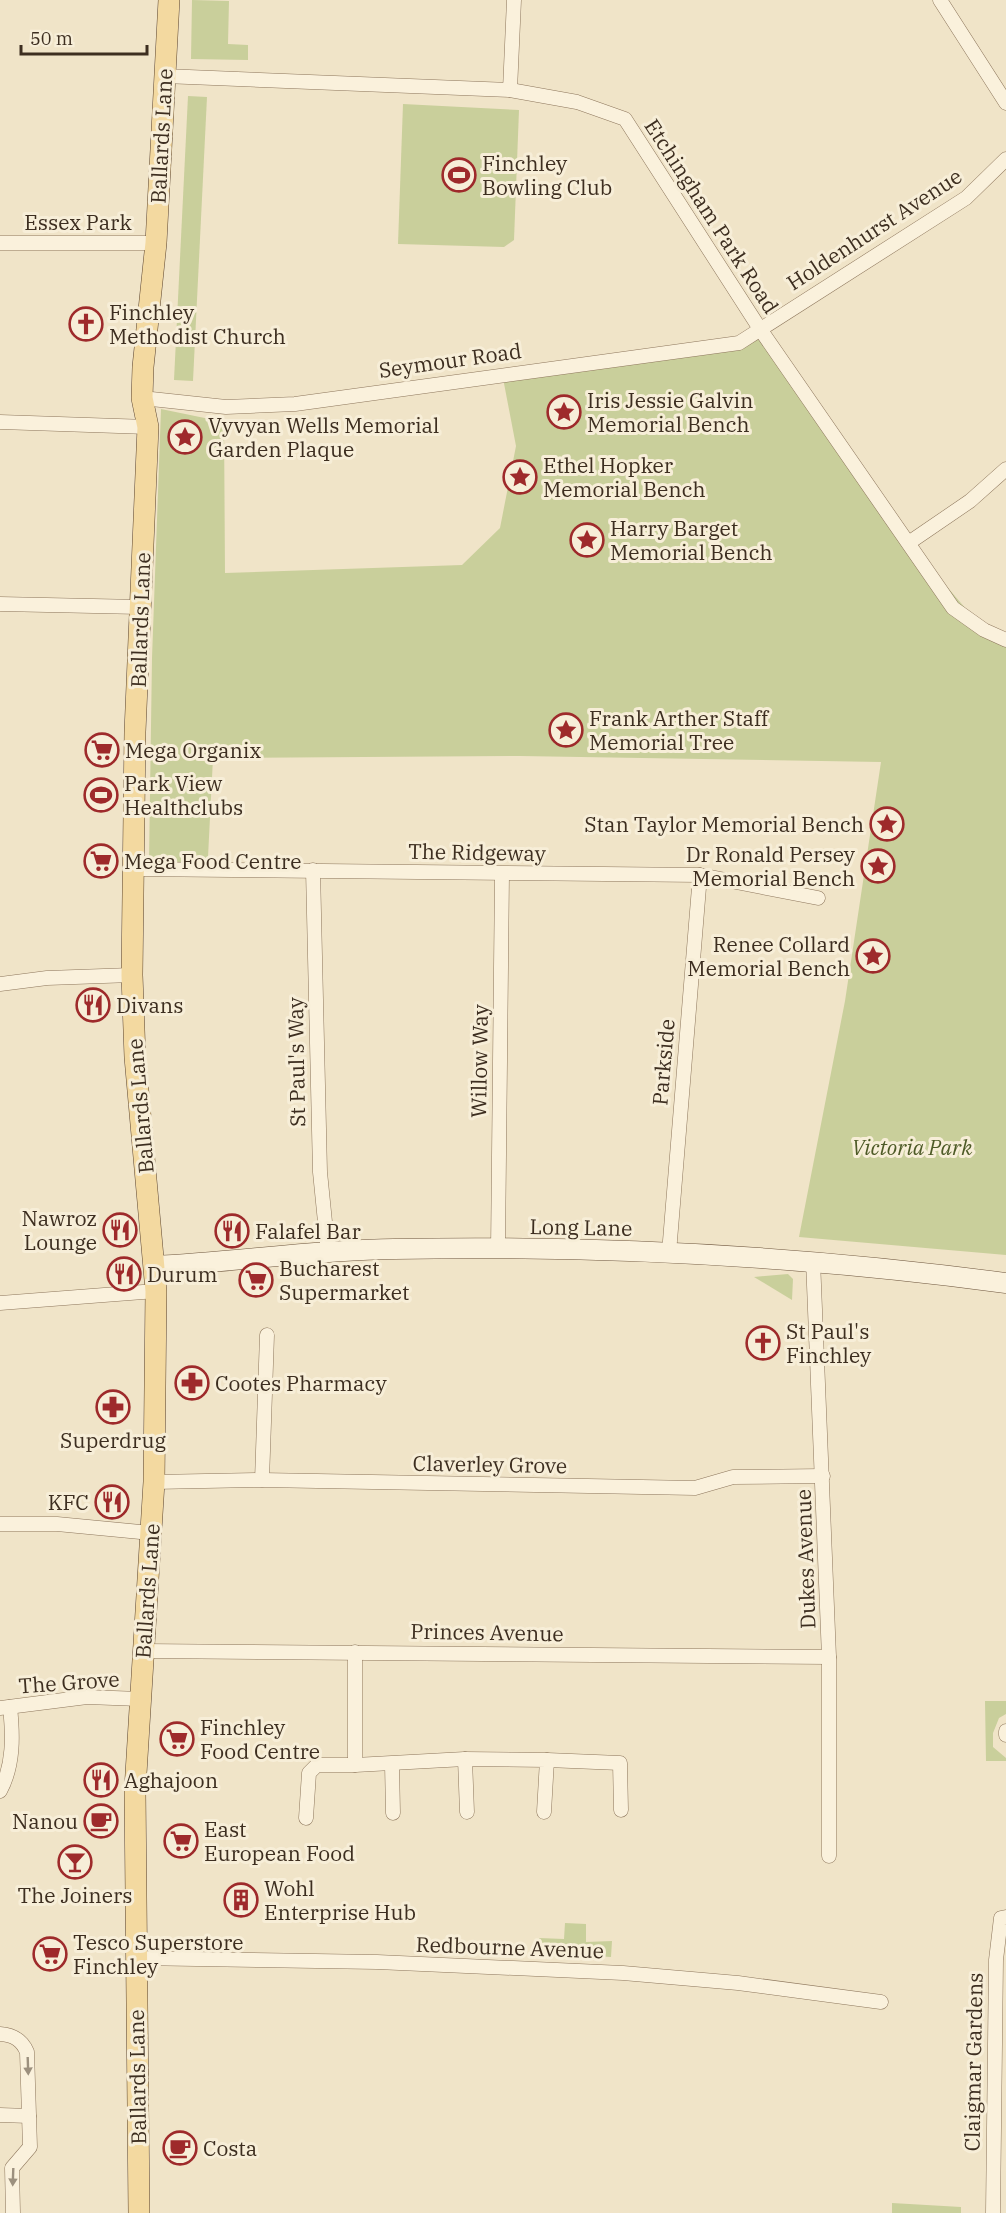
<svg xmlns="http://www.w3.org/2000/svg" width="1006" height="2213" viewBox="0 0 1006 2213" font-family="'IBM Plex Serif',serif">
<style>
.green{fill:#c9cf9b}
.lines{fill:none;stroke-linecap:round;stroke-linejoin:round}
.street-casing{stroke:#8d765c;stroke-width:15}
.secondary-casing{stroke:#6f573f;stroke-width:21}
.primary-casing{stroke:#5b4430;stroke-width:22}
.street{stroke:#faf1dc;stroke-width:14}
.secondary{stroke:#faf1dc;stroke-width:20}
.primary{stroke:#f3d9a0;stroke-width:21}
.oneway{fill:#9c907e}
.labels{text-anchor:middle;dominant-baseline:central;stroke-width:6;stroke-linejoin:round;paint-order:stroke}
.street-label{font-size:21px;fill:#3d2e20;stroke:#f7eed8}
.poi-label{font-size:21px;fill:#3d2e20;stroke:#f7eed8;text-anchor:start}
.park-label{font-size:21px;font-style:italic;fill:#4d5a26;stroke:#f7eed8}
</style>
<rect width="100%" height="100%" fill="#f0e4c8"/>
<g class="green">
<polygon points="192,0 229,1 228,44 248,45 248,60 191,59"/>
<polygon points="188,96 207,97 193,381 174,380"/>
<polygon points="403,104 519,110 514,240 504,247 398,244"/>
<polygon points="759,330 907,540 984,630 1006,640 1006,1255 799,1237 845,1001 881,762 520,756 213,758 208,857 204,863 149,862 152,658 161,409 224,422 225,573 462,565 500,528 516,446 502,373 741,342"/>
<polygon points="788,1274 793,1279 792,1300 754,1277"/>
<polygon points="985,1701 1006,1701 1006,1714 999,1718 993,1733 993,1747 1006,1758 1006,1761 986,1761"/>
<polygon points="565,1923 586,1924 586,1942 612,1941 611,1957 539,1953 539,1938 564,1939"/>
<polygon points="892,2203 961,2207 961,2213 892,2213"/>
</g>
<g class="lines">
<g class="street-casing">
<g id="street">
<polyline points="940,0 1006,103"/>
<polyline points="164,76 510,90 577,102 625,119 760,329 953,608 984,630 1006,640"/>
<polyline points="510,90 514,0"/>
<polyline points="0,243 156,243"/>
<polyline points="142,398 226,407 295,404 739,343 966,198 1006,159"/>
<polyline points="0,422 148,427"/>
<polyline points="910,542 970,501 1006,469"/>
<polyline points="0,604 140,607"/>
<polyline points="134,869 700,875 818,898"/>
<polyline points="313,870 320,1172 328,1252"/>
<polyline points="0,984 47,978 132,975"/>
<polyline points="498,1249 502,874"/>
<polyline points="669,1253 700,875"/>
<polyline points="813,1260 829,1657 829,1856"/>
<polyline points="0,1303 156,1291"/>
<polyline points="262,1480 267,1335"/>
<polyline points="154,1482 262,1480 695,1488 733,1477 823,1476"/>
<polyline points="0,1524 57,1524 151,1533"/>
<polyline points="144,1651 829,1657"/>
<polyline points="0,1708 87,1697 140,1699"/>
<polyline points="1006,1731 1006,1735"/>
<polyline points="465,1759 467,1812"/>
<polyline points="547,1760 620,1763 621,1810"/>
<polyline points="392,1764 393,1813"/>
<polyline points="355,1765 465,1759 547,1760 544,1812"/>
<path d="M 0,1791 C 14,1765 13,1735 10,1707"/>
<polyline points="306,1818 309,1773 317,1765 355,1765 355,1652"/>
<polyline points="136,1958 377,1962 623,1973 738,1983 881,2002"/>
<path d="M 0,2034 C 14,2035 22,2040 27,2052 L 30,2147 L 12,2168 L 13,2213"/>
<polyline points="0,2115 29,2116"/>
<polyline points="993,2213 996,1960 1001,1918 1006,1917"/>
</g>
</g>
<g class="secondary-casing">
<path id="secondary" d="M 154,1266 C 234,1262 314,1250 394,1249 C 598,1245 804,1256 1006,1283"/>
</g>
<g class="primary-casing">
<polyline id="primary" points="139,2213 135,1790 154,1482 156,1291 135,1057 132,975 135,732 148,427 142,398 143,367 156,243 169,0"/>
</g>
<use href="#street" class="street"/>
<use href="#secondary" class="secondary"/>
<use href="#primary" class="primary"/>
</g>
<defs><path id="oneway-solid" d="M-6-.8H1V-3.2L6.5 0L1 3.2V.8H-6Z" transform="scale(1.5)"/></defs>
<g class="oneway">
<use href="#oneway-solid" transform="translate(28 2066) rotate(88)"/>
<use href="#oneway-solid" transform="translate(13 2177) rotate(92)"/>
</g>
<defs>
<g id="stadium-ring" transform="scale(1.725)"><circle r="9.5" fill="#f7eed8" stroke="#9e2a2b" stroke-width="1.5"/><path d="M0-5a6.5 5 0 1 0 0 10a6.5 5 0 1 0 0-10ZM-3.5-1.8h7v3.6h-7Z" fill="#9e2a2b"/></g>
<g id="church-ring" transform="scale(1.725)"><circle r="9.5" fill="#f7eed8" stroke="#9e2a2b" stroke-width="1.5"/><path d="M-1.2-6h2.4v3.5h3.3v2.4h-3.3V6h-2.4V-.1h-3.3v-2.4h3.3Z" fill="#9e2a2b"/></g>
<g id="sight-ring" transform="scale(1.725)"><circle r="9.5" fill="#f7eed8" stroke="#9e2a2b" stroke-width="1.5"/><path d="M0-6L1.8-2.2L6-1.7L2.9 1.2L3.7 5.4L0 3.3L-3.7 5.4L-2.9 1.2L-6-1.7L-1.8-2.2Z" fill="#9e2a2b"/></g>
<g id="supermarket-ring" transform="scale(1.725)"><circle r="9.5" fill="#f7eed8" stroke="#9e2a2b" stroke-width="1.5"/><path d="M-6-5.5h2.5l.6 2H6L4.5 2H-2.5L-4.4-4H-6ZM-1.5 3.2a1.3 1.3 0 1 0 .1 0ZM3 3.2a1.3 1.3 0 1 0 .1 0Z" fill="#9e2a2b"/></g>
<g id="restaurant-ring" transform="scale(1.725)"><circle r="9.5" fill="#f7eed8" stroke="#9e2a2b" stroke-width="1.5"/><path d="M-5-6h1v4h1v-4h1v4h1v-4h1v5L-1.5 .5V6h-2V.5L-5-1ZM5-6V6H3V1.5H1.5Q1.5-4 5-6Z" fill="#9e2a2b"/></g>
<g id="pharmacy-ring" transform="scale(1.725)"><circle r="9.5" fill="#f7eed8" stroke="#9e2a2b" stroke-width="1.5"/><path d="M-2-6h4v4h4v4h-4v4h-4v-4h-4v-4h4Z" fill="#9e2a2b"/></g>
<g id="cafe-ring" transform="scale(1.725)"><circle r="9.5" fill="#f7eed8" stroke="#9e2a2b" stroke-width="1.5"/><path d="M-5.5-4.5H6V0H3Q3 3.5 0 3.5H-2.5Q-5.5 3.5-5.5 0ZM3-3.2v2h1.7v-2ZM-6 4.5H4V6H-6Z" fill="#9e2a2b"/></g>
<g id="bar-ring" transform="scale(1.725)"><circle r="9.5" fill="#f7eed8" stroke="#9e2a2b" stroke-width="1.5"/><path d="M-6-5H6L.8 .8V4.5H3.5V6h-7V4.5H-.8V.8Z" fill="#9e2a2b"/></g>
<g id="building-ring" transform="scale(1.725)"><circle r="9.5" fill="#f7eed8" stroke="#9e2a2b" stroke-width="1.5"/><path d="M-4-6H4V6H1V3H-1V6H-4ZM-2.5-4.3h1.7v1.8h-1.7ZM.8-4.3h1.7v1.8H.8ZM-2.5-1h1.7V.8h-1.7ZM.8-1h1.7V.8H.8Z" fill="#9e2a2b"/></g>
</defs>
<g fill-rule="evenodd">
<use href="#stadium-ring" x="459" y="175"/>
<use href="#church-ring" x="86" y="324"/>
<use href="#sight-ring" x="564" y="412"/>
<use href="#sight-ring" x="185" y="437"/>
<use href="#sight-ring" x="520" y="477"/>
<use href="#sight-ring" x="587" y="540"/>
<use href="#sight-ring" x="566" y="730"/>
<use href="#supermarket-ring" x="102" y="750"/>
<use href="#stadium-ring" x="101" y="795"/>
<use href="#sight-ring" x="887" y="824"/>
<use href="#supermarket-ring" x="101" y="861"/>
<use href="#sight-ring" x="878" y="866"/>
<use href="#sight-ring" x="873" y="956"/>
<use href="#restaurant-ring" x="93" y="1005"/>
<use href="#restaurant-ring" x="120" y="1230"/>
<use href="#restaurant-ring" x="232" y="1231"/>
<use href="#restaurant-ring" x="124" y="1274"/>
<use href="#supermarket-ring" x="256" y="1280"/>
<use href="#church-ring" x="763" y="1343"/>
<use href="#pharmacy-ring" x="192" y="1383"/>
<use href="#pharmacy-ring" x="113" y="1407"/>
<use href="#restaurant-ring" x="112" y="1502"/>
<use href="#supermarket-ring" x="177" y="1739"/>
<use href="#restaurant-ring" x="101" y="1780"/>
<use href="#cafe-ring" x="101" y="1821"/>
<use href="#supermarket-ring" x="181" y="1841"/>
<use href="#bar-ring" x="75" y="1862"/>
<use href="#building-ring" x="241" y="1900"/>
<use href="#supermarket-ring" x="50" y="1954"/>
<use href="#cafe-ring" x="180" y="2148"/>
</g>
<g class="labels">
<g class="street-label">
<text transform="translate(161 136) rotate(-87)">Ballards Lane</text>
<text transform="translate(712 216) rotate(57)">Etchingham Park Road</text>
<text x="78" y="222">Essex Park</text>
<text transform="translate(874 229) rotate(-33)">Holdenhurst Avenue</text>
<text transform="translate(450 360) rotate(-8)">Seymour Road</text>
<text transform="translate(140 620) rotate(-88)">Ballards Lane</text>
<text transform="translate(477 852) rotate(1)">The Ridgeway</text>
<text transform="translate(479 1061) rotate(-89)">Willow Way</text>
<text transform="translate(296 1062) rotate(-91)">St Paul's Way</text>
<text transform="translate(663 1062) rotate(-85)">Parkside</text>
<text transform="translate(140 1106) rotate(-95)">Ballards Lane</text>
<text transform="translate(581 1227) rotate(1)">Long Lane</text>
<text transform="translate(490 1464) rotate(1)">Claverley Grove</text>
<text transform="translate(805 1559) rotate(-92)">Dukes Avenue</text>
<text transform="translate(147 1591) rotate(-86)">Ballards Lane</text>
<text transform="translate(487 1632) rotate(1)">Princes Avenue</text>
<text transform="translate(69 1682) rotate(-4)">The Grove</text>
<text transform="translate(510 1947) rotate(2)">Redbourne Avenue</text>
<text transform="translate(973 2062) rotate(-89)">Claigmar Gardens</text>
<text transform="translate(137 2077) rotate(-91)">Ballards Lane</text>
</g>
<g class="poi-label">
<text x="482" y="163">Finchley<tspan x="482" dy="24">Bowling Club</tspan></text>
<text x="109" y="312">Finchley<tspan x="109" dy="24">Methodist Church</tspan></text>
<text x="587" y="400">Iris Jessie Galvin<tspan x="587" dy="24">Memorial Bench</tspan></text>
<text x="208" y="425">Vyvyan Wells Memorial<tspan x="208" dy="24">Garden Plaque</tspan></text>
<text x="543" y="465">Ethel Hopker<tspan x="543" dy="24">Memorial Bench</tspan></text>
<text x="610" y="528">Harry Barget<tspan x="610" dy="24">Memorial Bench</tspan></text>
<text x="589" y="718">Frank Arther Staff<tspan x="589" dy="24">Memorial Tree</tspan></text>
<text x="125" y="750">Mega Organix</text>
<text x="124" y="783">Park View<tspan x="124" dy="24">Healthclubs</tspan></text>
<text x="864" y="824" text-anchor="end">Stan Taylor Memorial Bench</text>
<text x="855" y="854" text-anchor="end">Dr Ronald Persey<tspan x="855" dy="24">Memorial Bench</tspan></text>
<text x="124" y="861">Mega Food Centre</text>
<text x="850" y="944" text-anchor="end">Renee Collard<tspan x="850" dy="24">Memorial Bench</tspan></text>
<text x="116" y="1005">Divans</text>
<text x="97" y="1218" text-anchor="end">Nawroz<tspan x="97" dy="24">Lounge</tspan></text>
<text x="255" y="1231">Falafel Bar</text>
<text x="279" y="1268">Bucharest<tspan x="279" dy="24">Supermarket</tspan></text>
<text x="147" y="1274">Durum</text>
<text x="786" y="1331">St Paul's<tspan x="786" dy="24">Finchley</tspan></text>
<text x="215" y="1383">Cootes Pharmacy</text>
<text x="113" y="1440" text-anchor="middle">Superdrug</text>
<text x="89" y="1502" text-anchor="end">KFC</text>
<text x="200" y="1727">Finchley<tspan x="200" dy="24">Food Centre</tspan></text>
<text x="124" y="1780">Aghajoon</text>
<text x="78" y="1821" text-anchor="end">Nanou</text>
<text x="204" y="1829">East<tspan x="204" dy="24">European Food</tspan></text>
<text x="264" y="1888">Wohl<tspan x="264" dy="24">Enterprise Hub</tspan></text>
<text x="75" y="1895" text-anchor="middle">The Joiners</text>
<text x="73" y="1942">Tesco Superstore<tspan x="73" dy="24">Finchley</tspan></text>
<text x="203" y="2148">Costa</text>
</g>
<g class="park-label">
<text x="912" y="1147">Victoria Park</text>
</g>
</g>
<path d="M21 45v9h126v-9" fill="none" stroke="#3d2e20" stroke-width="3"/>
<text x="30" y="45" font-size="18" fill="#3d2e20" stroke="#f7eed8" stroke-width="4.5" paint-order="stroke">50 m</text>
</svg>
